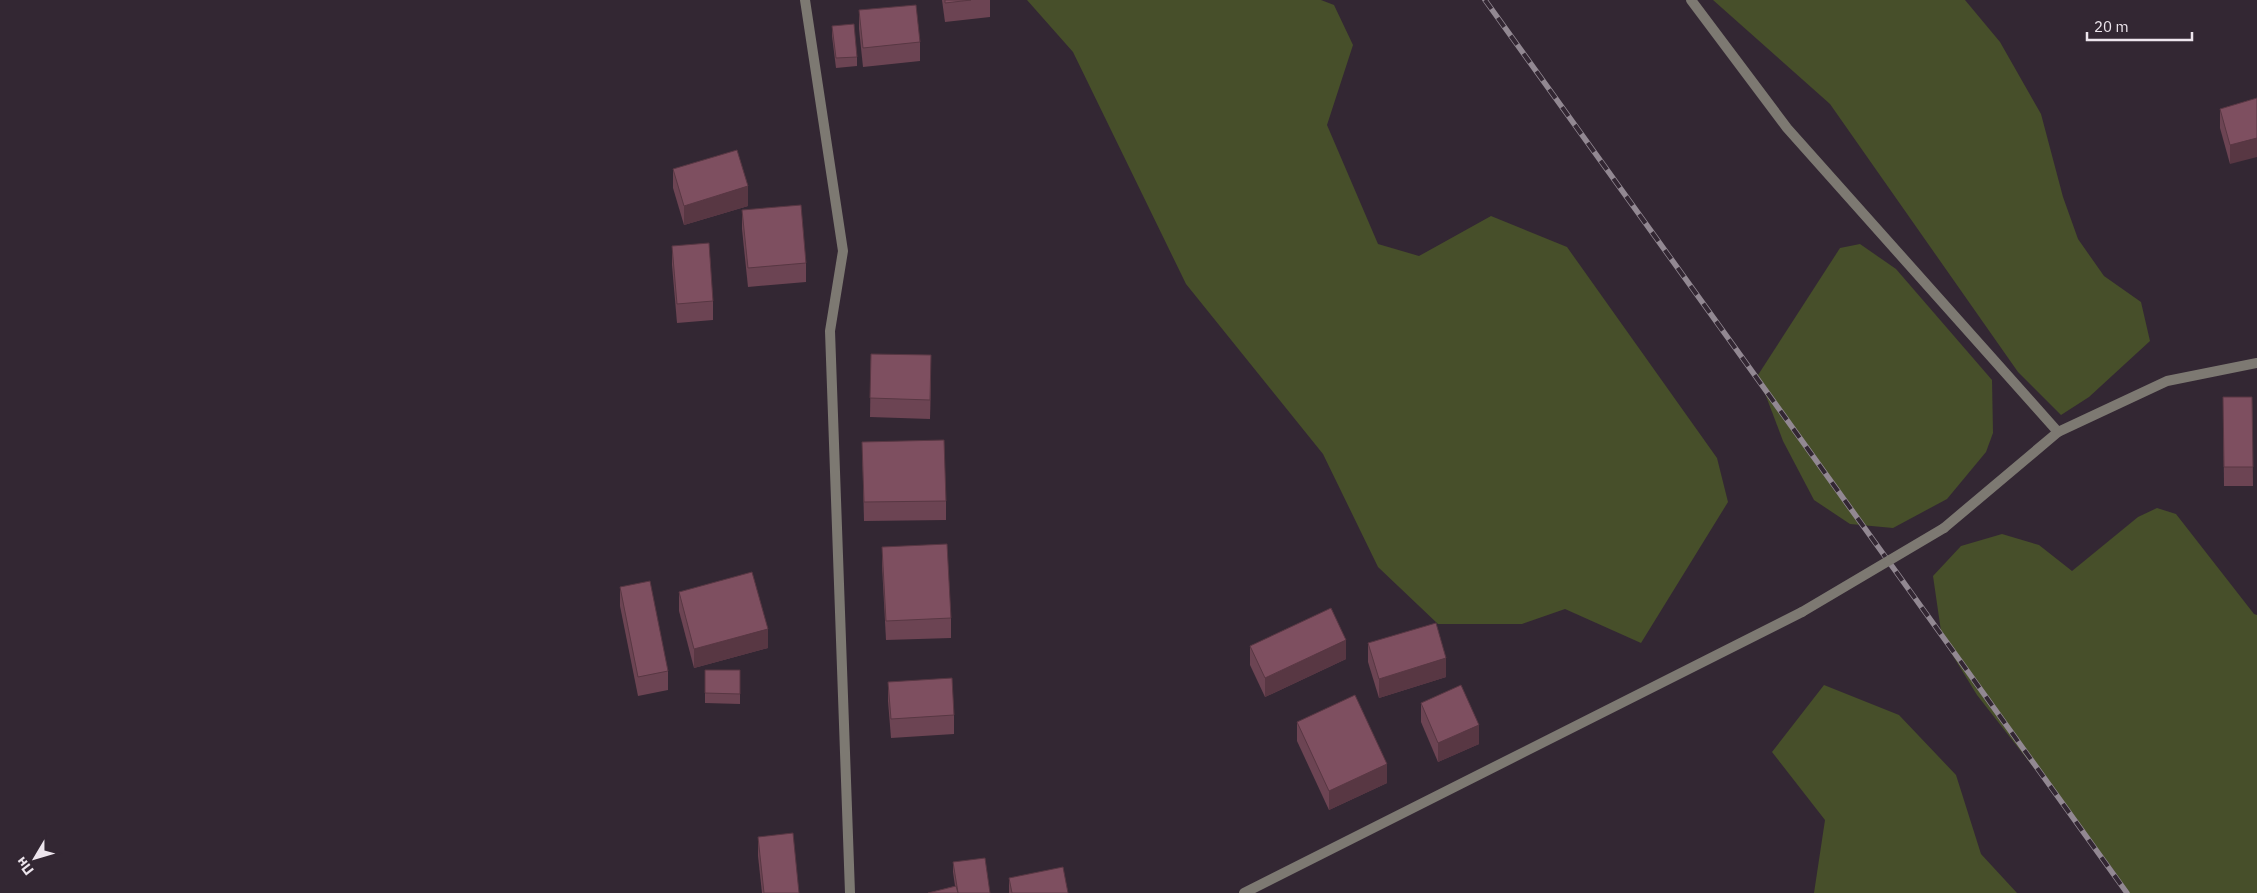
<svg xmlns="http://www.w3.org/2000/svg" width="2257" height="893" viewBox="0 0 2257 893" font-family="'IBM Plex Sans',sans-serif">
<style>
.green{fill:#474f2a}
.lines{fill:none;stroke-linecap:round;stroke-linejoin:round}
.minor{stroke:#7d7972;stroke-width:10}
.rail-casing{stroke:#928892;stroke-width:5.5}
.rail{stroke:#332733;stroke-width:4;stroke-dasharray:11;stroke-linecap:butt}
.minor-bridge{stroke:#7d7972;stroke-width:10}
.wall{fill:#6c4453}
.shaded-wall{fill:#583743}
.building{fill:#7e4f60;stroke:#583743}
</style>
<rect width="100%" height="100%" fill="#332733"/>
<g class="green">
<polygon points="1027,0 1321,0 1334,5 1353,45 1327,125 1378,244 1419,256 1491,216 1567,247 1717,458 1728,502 1641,643 1565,609 1522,624 1438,624 1378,567 1323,454 1186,284 1073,52"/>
<polygon points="1713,0 1965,0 2000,42 2041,114 2063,197 2078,239 2104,276 2141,302 2150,341 2089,397 2061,415 2018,372 1830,104"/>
<polygon points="1860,244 1896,269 1992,380 1993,433 1986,452 1947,499 1893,528 1850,524 1814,500 1783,441 1758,375 1840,248"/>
<polygon points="2157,508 2176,514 2254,614 2257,615 2257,893 2129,893 2113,869 1977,695 1942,638 1933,576 1961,546 2002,534 2039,545 2072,571 2138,517"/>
<polygon points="1824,685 1899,715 1956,775 1981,854 2017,893 1814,893 1825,820 1772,752"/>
</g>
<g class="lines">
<g class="minor">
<polyline points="805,0 843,251 830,331 850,893"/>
<polyline points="1691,0 1787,128 2058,432"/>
<polyline points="1944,528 2058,432 2167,381 2257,363"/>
<polyline points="1244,893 1802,612"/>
</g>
<g class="rail-casing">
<polyline id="rail" points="1485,0 2127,893"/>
</g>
<use href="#rail" class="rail"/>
<polyline class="minor-bridge" points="1802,612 1944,528"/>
</g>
<g class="wall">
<polygon points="942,0 990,0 990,17 945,22"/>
<polygon points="859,10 920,42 920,61 863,67 859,29"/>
<polygon points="832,26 857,57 857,66 836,68 832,36"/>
<polygon points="2257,98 2230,164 2220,128 2220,109"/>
<polygon points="673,169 748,206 684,225 673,188"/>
<polygon points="742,210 806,263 806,282 748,287 742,229"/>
<polygon points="672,246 713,301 713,320 677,323 672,265"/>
<polygon points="871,354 931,374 930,419 870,417"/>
<polygon points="2223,397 2252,397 2253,486 2224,486"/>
<polygon points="862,442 946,501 946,520 864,521"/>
<polygon points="882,547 951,618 951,638 886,640 882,566"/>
<polygon points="620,587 668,671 668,690 638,696 620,606"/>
<polygon points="679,592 768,648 694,668 679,611"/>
<polygon points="1368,643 1446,677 1379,698 1368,662"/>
<polygon points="1250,646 1346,659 1265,697 1250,665"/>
<polygon points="705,670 740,670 740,704 705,703"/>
<polygon points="888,682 954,715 954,734 891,738 888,701"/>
<polygon points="1421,703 1479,744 1438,762 1421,722"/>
<polygon points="1297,722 1387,783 1329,810 1297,741"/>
<polygon points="758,837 799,893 762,893 758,856"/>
<polygon points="953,862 990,893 928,893 955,886 953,872"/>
<polygon points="1009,878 1068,893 1009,893"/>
</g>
<g class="shaded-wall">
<polygon points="2257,138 2257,157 2230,164 2230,145"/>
<polygon points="748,186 748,206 684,225 684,206"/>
<polygon points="931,355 931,374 930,419 930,400"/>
<polygon points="768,629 768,648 694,668 694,649"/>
<polygon points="1346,640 1346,659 1265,697 1265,678"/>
<polygon points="1446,658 1446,677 1379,698 1379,679"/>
<polygon points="1479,725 1479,744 1438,762 1438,743"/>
<polygon points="1387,764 1387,783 1329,810 1329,791"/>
</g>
<g class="building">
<polygon points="945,0 971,0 945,3"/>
<polygon points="916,5 920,42 863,48 859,10"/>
<polygon points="854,24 857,57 836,58 832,26"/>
<polygon points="2257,98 2257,138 2230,145 2220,109"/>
<polygon points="737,150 748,186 684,206 673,169"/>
<polygon points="801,205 806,263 748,268 742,210"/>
<polygon points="709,243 713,301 677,304 672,246"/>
<polygon points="871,354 931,355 930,400 870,398"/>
<polygon points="2223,397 2252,397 2253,467 2224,467"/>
<polygon points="944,440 946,501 864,502 862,442"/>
<polygon points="947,544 951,618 886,621 882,547"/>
<polygon points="752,572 768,629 694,649 679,592"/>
<polygon points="650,581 668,671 638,677 620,587"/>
<polygon points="1331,608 1346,640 1265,678 1250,646"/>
<polygon points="1436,623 1446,658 1379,679 1368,643"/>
<polygon points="705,670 740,670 740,694 705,693"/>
<polygon points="952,678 954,715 891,719 888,682"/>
<polygon points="1461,685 1479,725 1438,743 1421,703"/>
<polygon points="1355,695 1387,764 1329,791 1297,722"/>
<polygon points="793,833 799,893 764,893 758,837"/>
<polygon points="985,858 990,893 958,893 953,862"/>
<polygon points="1063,867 1068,893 1012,893 1009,878"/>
<polygon points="956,886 958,893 928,893"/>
</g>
<g transform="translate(35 858) rotate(232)" stroke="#332733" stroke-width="4" paint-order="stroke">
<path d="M0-4L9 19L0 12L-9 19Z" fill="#ede5ed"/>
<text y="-8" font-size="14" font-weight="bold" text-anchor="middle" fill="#ede5ed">Пн</text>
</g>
<path d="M2087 32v8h105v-8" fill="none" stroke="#ede5ed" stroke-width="2.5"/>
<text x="2094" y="32" font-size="15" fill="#ede5ed" stroke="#332733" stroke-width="4" paint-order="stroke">20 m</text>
</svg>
